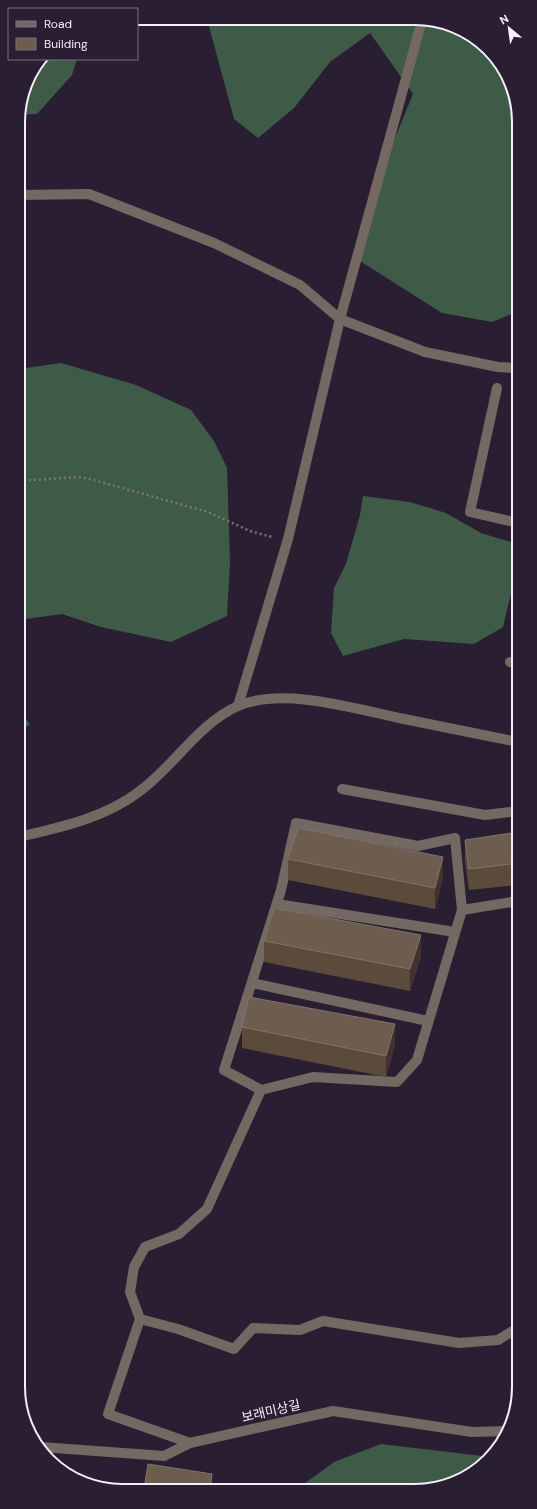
<svg xmlns="http://www.w3.org/2000/svg" width="537" height="1509" viewBox="0 0 537 1509" font-family="'DM Sans','Noto Sans KR',sans-serif">
<style>
.forest{fill:#3d5b46}
.lines{fill:none;stroke-linecap:round;stroke-linejoin:round}
.path{stroke:#7c7383;stroke-width:2.5;stroke-dasharray:2 3;stroke-linecap:butt}
.lane{stroke:#746962;stroke-width:10}
.street{stroke:#746962;stroke-width:10}
.wall{fill:#5b4b3a}
.shaded-wall{fill:#41322e}
.building{fill:#6c5d4f;stroke:#81736a}
.labels{text-anchor:middle;dominant-baseline:central;stroke-width:3;stroke-linejoin:round;paint-order:stroke}
.street-label{font-size:13px;fill:#f4edfa;stroke:#2a1f32}
.rim{fill:none;stroke:#f4edfa;stroke-width:2}
</style>
<rect width="100%" height="100%" fill="#2a1f32"/>
<g class="forest">
<polygon points="207,19 435,20 488,48 517,102 517,312 492,322 442,313 360,261 392,145 413,94 370,33 330,62 294,108 258,138 234,119"/>
<polygon points="42,59 77,59 72,75 37,114 18,115 29,76"/>
<polygon points="61,363 136,385 191,410 214,441 227,468 230,562 227,616 171,642 101,627 62,614 19,620 19,369"/>
<polygon points="363,496 410,502 446,513 481,533 511,542 513,585 503,627 474,644 404,639 343,656 331,633 334,588 346,564 360,515"/>
<polygon points="19,711 30,724 19,732"/>
<polygon points="381,1444 491,1457 467,1477 435,1489 297,1489 334,1462"/>
</g>
<g class="lines">
<polyline class="path" points="19,481 79,477 90,479 208,512 250,531 272,537"/>
<g class="lane">
<polyline points="510,662 518,664"/>
<polyline points="342,789 485,815 518,811"/>
<polygon points="296,823 418,846 455,838 462,910 417,1060 397,1082 313,1077 261,1090 224,1070 281,890"/>
<polyline points="277,904 455,932"/>
<polyline points="462,910 518,901"/>
<polyline points="252,983 428,1021"/>
<polyline points="261,1090 207,1209 179,1234 145,1247 134,1267 130,1292 140,1319 178,1329 234,1349 253,1328 300,1330 323,1321 459,1343 498,1340 519,1327"/>
<polyline points="140,1319 108,1414 190,1443"/>
</g>
<g class="street">
<polyline points="18,195 89,194 214,243 300,285 340,319 425,352 498,367 517,368"/>
<polyline points="497,388 470,512 518,523"/>
<polyline points="238,706 288,539 340,319 422,20"/>
<path d="M 19,837 C 61,827 105,818 140,791 C 175,765 198,724 238,706 C 283,687 353,708 399,718 C 439,726 478,734 518,742"/>
<polyline points="41,1447 164,1456 190,1443 333,1411 472,1432 508,1431"/>
</g>
</g>
<g class="wall">
<polygon points="518,832 518,885 469,890 465,861 465,840"/>
<polygon points="288,859 443,879 435,909 288,880"/>
<polygon points="264,941 421,956 410,991 264,962"/>
<polygon points="242,1027 395,1045 386,1077 242,1048"/>
</g>
<g class="shaded-wall">
<polygon points="443,857 443,879 435,909 435,888"/>
<polygon points="421,935 421,956 410,991 410,969"/>
<polygon points="395,1024 395,1045 386,1077 386,1056"/>
<polygon points="212,1474 212,1489 210,1489"/>
</g>
<g class="building">
<polygon points="298,828 443,857 435,888 288,859"/>
<polygon points="518,832 518,863 469,869 465,840"/>
<polygon points="274,908 421,935 410,969 264,941"/>
<polygon points="249,997 395,1024 386,1056 242,1027"/>
<polygon points="148,1464 212,1474 210,1489 144,1489"/>
</g>
<g class="labels">
<g class="street-label">
<text transform="translate(271 1411) rotate(-13)">보래미상길</text>
</g>
</g>
<path d="M0 0H537V1509H0ZM122 25H415A97 97 0 0 1 512 122V1387A97 97 0 0 1 415 1484H122A97 97 0 0 1 25 1387V122A97 97 0 0 1 122 25Z" fill="#2a1f32" fill-rule="evenodd"/>
<path class="rim" d="M122 25H415A97 97 0 0 1 512 122V1387A97 97 0 0 1 415 1484H122A97 97 0 0 1 25 1387V122A97 97 0 0 1 122 25Z"/>
<rect x="8" y="8" width="130" height="52" fill="#2a1f32" stroke="#7b7182"/>
<rect x="16" y="21" width="20" height="6" fill="#746962" stroke="#7b7182"/>
<text x="44" y="28" font-size="12" fill="#f4edfa">Road</text>
<rect x="16" y="38" width="20" height="12" fill="#6c5d4f" stroke="#7b7182"/>
<text x="44" y="48" font-size="12" fill="#f4edfa">Building</text>
<g transform="translate(509 28) rotate(331)" stroke="#2a1f32" stroke-width="3" paint-order="stroke">
<path d="M0-3L7 15L0 10L-7 15Z" fill="#f4edfa"/>
<text y="-6" font-size="11" font-weight="bold" text-anchor="middle" fill="#f4edfa">N</text>
</g>
</svg>
